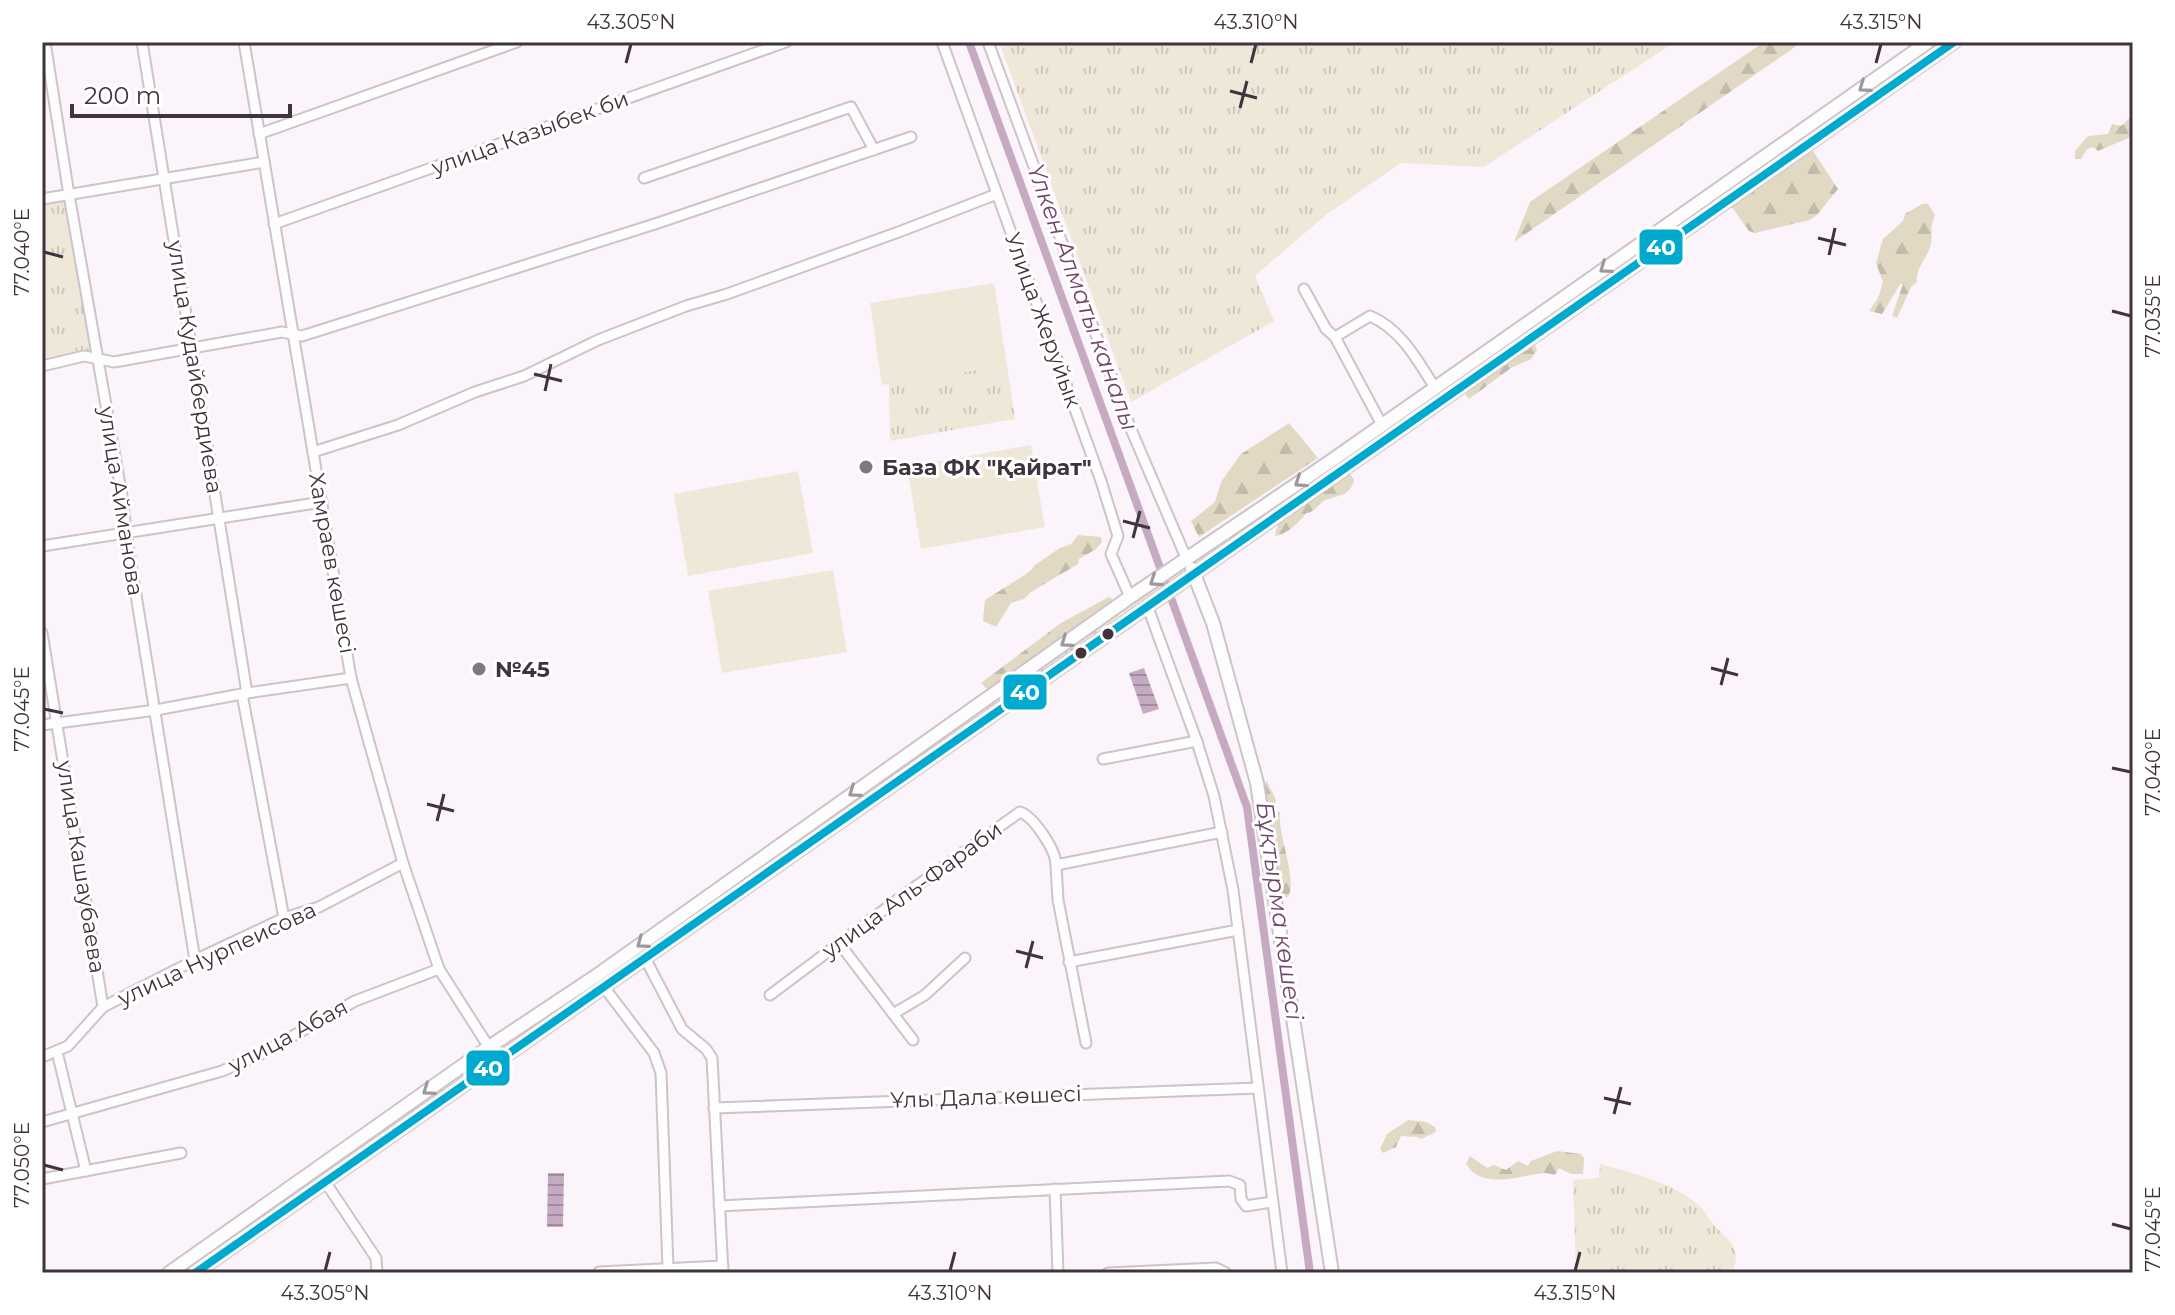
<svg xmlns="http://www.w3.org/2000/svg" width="2175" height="1315" viewBox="0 0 2175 1315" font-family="Montserrat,sans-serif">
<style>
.grass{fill:url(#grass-tufts)}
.forest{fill:url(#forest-firs)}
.park{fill:#efe8d9}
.water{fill:url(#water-rules)}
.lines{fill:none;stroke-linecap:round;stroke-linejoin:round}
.canal{stroke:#c5aac1;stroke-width:8}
.minor-casing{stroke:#ccc3cb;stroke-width:13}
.major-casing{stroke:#ccc3cb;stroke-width:16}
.minor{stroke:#fefdfe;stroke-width:9}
.major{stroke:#fefdfe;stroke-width:12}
.bus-1-casing{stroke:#fff;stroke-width:14}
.bus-1{stroke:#00a9ce;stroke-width:8}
.oneway{stroke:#9e989e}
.ticks{fill:none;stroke:#3f333d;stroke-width:3}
.poi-dot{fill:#81777f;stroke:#fff;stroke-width:3}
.bus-dot{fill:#3f333d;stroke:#fff;stroke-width:3}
.labels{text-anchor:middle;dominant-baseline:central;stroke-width:6;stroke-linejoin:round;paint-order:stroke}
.street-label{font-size:22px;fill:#3f333d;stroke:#fff}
.poi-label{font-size:22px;font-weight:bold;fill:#3f333d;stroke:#fff;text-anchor:start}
.water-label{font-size:24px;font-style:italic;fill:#75446d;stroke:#fff}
.line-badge{stroke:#fff;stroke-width:3}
.badge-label{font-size:22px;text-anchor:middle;font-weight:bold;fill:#fff}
.neatline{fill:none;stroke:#3f333d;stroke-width:3}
.ticks-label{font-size:20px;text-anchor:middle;fill:#3f333d}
</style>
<defs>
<pattern id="grass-tufts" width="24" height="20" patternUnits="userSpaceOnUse" patternTransform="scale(2)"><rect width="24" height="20" fill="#efe8d9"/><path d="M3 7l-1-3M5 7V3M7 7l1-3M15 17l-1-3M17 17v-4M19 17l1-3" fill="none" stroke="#cec7bb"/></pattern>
<pattern id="forest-firs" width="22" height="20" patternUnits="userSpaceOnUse" patternTransform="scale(2)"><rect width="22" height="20" fill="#e1d9c4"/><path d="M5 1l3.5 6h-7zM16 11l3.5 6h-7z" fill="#c2bba9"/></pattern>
<pattern id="water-rules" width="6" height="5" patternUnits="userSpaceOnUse" patternTransform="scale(2)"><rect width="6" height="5" fill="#c5aac1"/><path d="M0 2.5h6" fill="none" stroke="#a18b9e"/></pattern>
</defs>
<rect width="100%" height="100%" fill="#fbf4fa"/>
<g class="grass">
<polygon points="999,42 1675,42 1484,167 1401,163 1327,214 1255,276 1274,321 1131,402"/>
<polygon points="1936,42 1946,42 1503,350 1499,349"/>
<polygon points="69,195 97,359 42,366 42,199"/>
<polygon points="1007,365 1015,419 890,441 889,384"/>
<polygon points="1327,470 1326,474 1125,615 1121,610"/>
<polygon points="1118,613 1121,617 698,912 700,907"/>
<polygon points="486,1056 488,1059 485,1062 182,1273 175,1273"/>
<path d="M 1600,1164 C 1633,1173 1673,1183 1699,1205 C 1705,1211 1709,1219 1714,1225 C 1729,1242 1743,1247 1732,1273 L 1576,1273 L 1573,1180 L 1599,1178 Z"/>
</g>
<g class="forest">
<polygon points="1764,42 1802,42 1514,242 1530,202"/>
<polygon points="2133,115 2133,136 2098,151 2093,147 2087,149 2081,159 2075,159 2075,151 2088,136 2108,134 2112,124 2121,126"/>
<polygon points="1811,148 1838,189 1817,215 1810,220 1755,233 1749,231 1731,206"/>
<path d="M 1922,204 L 1928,204 L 1935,215 C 1929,230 1933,230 1931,243 C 1929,257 1915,267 1917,282 L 1911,287 L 1897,318 L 1892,316 L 1903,284 L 1901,283 L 1882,314 L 1869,311 L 1878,298 L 1883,282 L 1876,263 L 1883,239 L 1903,221 L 1905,214 Z"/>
<polygon points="1531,344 1535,345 1537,350 1531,359 1511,368 1469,399 1466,395 1467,390"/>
<polygon points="1289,423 1318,458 1199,537 1191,521 1215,502 1221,482 1241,454"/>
<path d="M 1345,474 L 1351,475 L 1354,480 C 1350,495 1341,495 1328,499 C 1318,502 1317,512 1306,513 C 1300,522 1286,535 1275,536 C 1278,512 1300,504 1319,494 C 1328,489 1336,480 1345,474 Z"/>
<polygon points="1078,535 1101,537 1102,542 1096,549 1079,559 1078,564 1031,592 1024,599 1011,603 996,627 983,621 985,600 1028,573 1035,565 1060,548 1071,544"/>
<polygon points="1109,597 1116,601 996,690 988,690 981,683 1061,623"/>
<path d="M 1267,781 L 1276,800 L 1275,807 L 1280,813 C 1277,833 1298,879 1288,897 L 1282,897 L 1280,890 L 1269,813 C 1262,805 1267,794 1262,787 Z"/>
<polygon points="1408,1120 1426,1122 1435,1127 1436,1132 1421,1139 1418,1137 1401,1136 1396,1147 1383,1153 1380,1149 1387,1134"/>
<path d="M 1557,1151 L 1581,1154 L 1584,1158 L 1583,1174 L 1571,1174 L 1559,1168 L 1555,1175 L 1546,1173 C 1519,1175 1483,1191 1466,1164 L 1470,1156 L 1487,1168 L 1494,1165 L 1506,1170 L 1518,1161 L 1528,1166 L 1531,1161 Z"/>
</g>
<g class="park">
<polygon points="994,283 1007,365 882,385 870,303"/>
<polygon points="1031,445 1045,527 921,549 907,467"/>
<polygon points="798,471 813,553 688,576 674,494"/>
<polygon points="833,570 847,652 722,673 708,591"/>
</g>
<g class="water">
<polygon points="1144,668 1159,709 1143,714 1129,673"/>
<polygon points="548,1173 564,1173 563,1227 547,1227"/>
</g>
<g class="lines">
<polyline class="canal" points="969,42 1247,807 1310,1273"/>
<g class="minor-casing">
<g id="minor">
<polyline points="45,42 69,195 123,502 126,533 195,960"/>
<polyline points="142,42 247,693"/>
<polyline points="244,42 351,678 403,863 439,969 497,1060"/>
<polyline points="942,42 1101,481 1118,536 1111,554 1130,597"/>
<polyline points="988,42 1130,427 1187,560"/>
<polyline points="259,134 517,42"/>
<polyline points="644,178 851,107 874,150"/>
<polyline points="42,199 264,162"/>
<polyline points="274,224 786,42"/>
<path d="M 1304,289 L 1326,329 L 1335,337 L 1370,316 C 1401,329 1418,361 1435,388"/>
<polyline points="1335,337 1382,425"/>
<polyline points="42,366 84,356 114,362 282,332 302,336 658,223 911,137"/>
<polyline points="313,452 398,425 475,392 524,376 598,340 686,306 727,294 904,230 997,194"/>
<polyline points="42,546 322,502"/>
<polyline points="1147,605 1196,739 1214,796 1233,890 1282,1273"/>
<polyline points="42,633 103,1007"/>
<polyline points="242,694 284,918"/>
<polyline points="42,725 156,710 247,693 351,678"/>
<polyline points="1103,759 1197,741"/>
<polyline points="1056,865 1058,900 1086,1043"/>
<polyline points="839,943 913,1040"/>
<polyline points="645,958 682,1029 706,1049 712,1058 723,1273"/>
<polyline points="1069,962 1238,930"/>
<polyline points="604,987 654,1053 661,1073 668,1268"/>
<path d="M 770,995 L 908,892 L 1020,812 C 1034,817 1056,850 1056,865 L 1222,832"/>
<polyline points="893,1014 925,995 965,958"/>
<polyline points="57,1052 86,1171"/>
<polyline points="42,1057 68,1046 103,1007 195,960 284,918 319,907 403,863"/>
<polyline points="714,1108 1258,1088"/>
<polyline points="42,1122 222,1071 259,1055 355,1001 439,969"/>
<polyline points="42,1179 181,1153"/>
<polyline points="324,1180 376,1258 377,1273"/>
<polyline points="1055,1189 1058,1273"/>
<polyline points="719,1206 1229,1181 1240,1185 1241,1199 1246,1206 1272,1202"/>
<polyline points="599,1272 723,1266"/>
<polyline points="1108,1273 1216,1268 1226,1273"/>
</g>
</g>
<g class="major-casing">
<g id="major">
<polyline points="1192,569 1213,623 1257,783 1332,1273"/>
<polyline points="169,1273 489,1047 596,976 1130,597 1331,461 1928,42"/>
<polyline points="195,1273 1954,42"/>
</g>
</g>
<use href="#minor" class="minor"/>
<use href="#major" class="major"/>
<g class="bus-1-casing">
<polyline id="bus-1" points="195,1273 1954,42"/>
</g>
<use href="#bus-1" class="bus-1"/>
</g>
<defs><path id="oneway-chevron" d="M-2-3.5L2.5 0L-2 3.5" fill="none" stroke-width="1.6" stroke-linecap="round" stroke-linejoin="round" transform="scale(2)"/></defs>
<g class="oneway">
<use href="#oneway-chevron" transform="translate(1864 87) rotate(145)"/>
<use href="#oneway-chevron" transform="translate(1605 268) rotate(145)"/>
<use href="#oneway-chevron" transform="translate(1300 482) rotate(146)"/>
<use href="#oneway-chevron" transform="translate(1155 581) rotate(146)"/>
<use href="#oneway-chevron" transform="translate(1066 642) rotate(145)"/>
<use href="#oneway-chevron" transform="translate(854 792) rotate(145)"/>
<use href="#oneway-chevron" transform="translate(642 943) rotate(144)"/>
<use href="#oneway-chevron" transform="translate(428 1090) rotate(145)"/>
</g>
<path class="ticks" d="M 626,63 L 631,44M 1251,63 L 1256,44M 1876,63 L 1881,44M 1230,91 L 1257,98M 1240,108 L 1247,81M 1818,238 L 1846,245M 44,252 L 63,257M 1829,255 L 1835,228M 2112,311 L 2131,316M 534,374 L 562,381M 545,391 L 551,364M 1123,521 L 1150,528M 1133,538 L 1140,511M 1711,668 L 1738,675M 1721,685 L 1728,658M 44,709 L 63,713M 2112,768 L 2131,772M 427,804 L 454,811M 437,821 L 444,794M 1016,951 L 1043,958M 1026,968 L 1033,941M 1604,1098 L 1631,1104M 1614,1114 L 1621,1087M 44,1165 L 63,1170M 2112,1224 L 2131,1229M 325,1271 L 330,1252M 950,1271 L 955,1252M 1575,1271 L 1580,1252"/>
<g class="poi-dot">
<circle cx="866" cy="467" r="8"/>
<circle cx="479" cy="669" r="8"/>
</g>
<g class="bus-dot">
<circle cx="1108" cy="634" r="7"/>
<circle cx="1081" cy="653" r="7"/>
</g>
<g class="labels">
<g class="street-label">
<text transform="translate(530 133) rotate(-20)">улица Казыбек би</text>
<text transform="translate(1043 320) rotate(70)">Улица Жеруйык</text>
<text transform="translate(195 367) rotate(81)">улица Кудайбердиева</text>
<text transform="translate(121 501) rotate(81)">улица Айманова</text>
<text transform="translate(332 563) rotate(80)">Хамраев көшесі</text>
<text transform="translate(81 867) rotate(81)">улица Кашаубаева</text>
<text transform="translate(912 890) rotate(-36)">улица Аль-Фараби</text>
<text transform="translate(217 954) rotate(-25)">улица Нурпеисова</text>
<text transform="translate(288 1036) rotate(-28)">улица Абая</text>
<text transform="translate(986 1097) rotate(-2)">Ұлы Дала көшесі</text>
</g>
<g class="poi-label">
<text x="882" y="467">База ФК "Қайрат"</text>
<text x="495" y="669">№45</text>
</g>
<g class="water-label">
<text transform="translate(1083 297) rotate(70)">Үлкен Алматы каналы</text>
<text transform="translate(1280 911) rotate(82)">Бұқтырма көшесі</text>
</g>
</g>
<g class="line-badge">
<rect x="1638" y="228" width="46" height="38" rx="8" fill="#00a9ce"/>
<rect x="1002" y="673" width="46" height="38" rx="8" fill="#00a9ce"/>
<rect x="465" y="1049" width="46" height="38" rx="8" fill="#00a9ce"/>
</g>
<g class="badge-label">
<text x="1661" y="255">40</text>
<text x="1025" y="700">40</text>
<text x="488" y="1076">40</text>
</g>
<rect width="2175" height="1315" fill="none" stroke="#ffffff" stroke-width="88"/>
<path d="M72 104v12h218v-12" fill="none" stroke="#3f333d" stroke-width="4"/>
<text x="84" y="104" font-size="24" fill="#3f333d" stroke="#ffffff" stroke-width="6" paint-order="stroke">200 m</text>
<rect x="44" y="44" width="2087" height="1227" class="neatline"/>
<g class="ticks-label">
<text x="631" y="29">43.305°N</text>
<text x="1256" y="29">43.310°N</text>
<text x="1881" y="29">43.315°N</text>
<text transform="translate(22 252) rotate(-90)" y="7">77.040°E</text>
<text transform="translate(2153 316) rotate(-90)" y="7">77.035°E</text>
<text transform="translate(22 709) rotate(-90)" y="7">77.045°E</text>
<text transform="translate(2153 772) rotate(-90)" y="7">77.040°E</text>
<text transform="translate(22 1165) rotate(-90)" y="7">77.050°E</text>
<text transform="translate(2153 1229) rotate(-90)" y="7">77.045°E</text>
<text x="325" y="1300">43.305°N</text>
<text x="950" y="1300">43.310°N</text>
<text x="1575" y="1300">43.315°N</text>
</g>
</svg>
